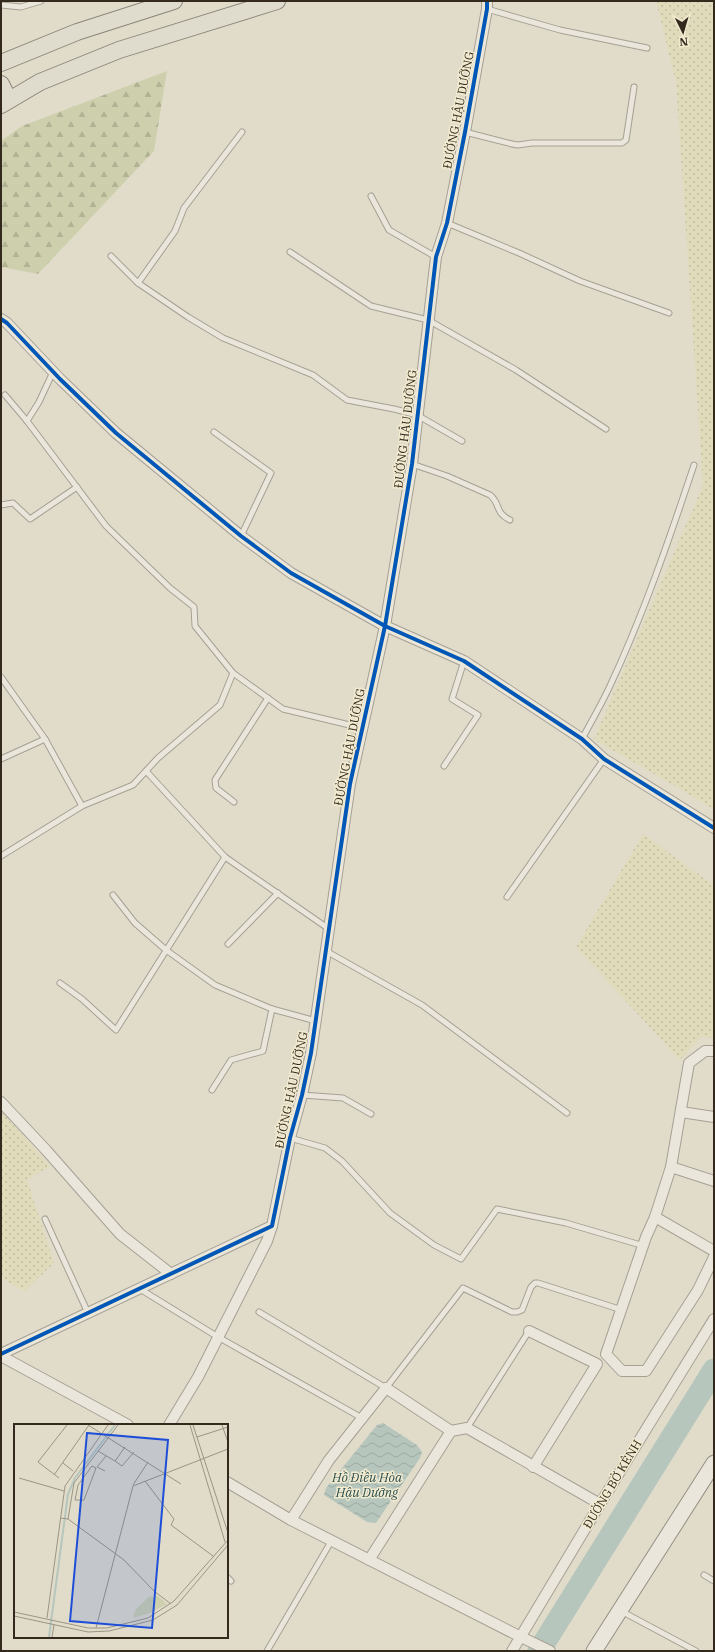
<svg xmlns="http://www.w3.org/2000/svg" width="715" height="1652" viewBox="0 0 715 1652" font-family="'IBM Plex Serif',serif">
<style>
.farmland{fill:url(#farmland-dots)}
.forest{fill:url(#forest-firs)}
.water{fill:url(#water-waves)}
.lines{fill:none;stroke-linecap:round;stroke-linejoin:round}
.river{stroke:#b6c6bd;stroke-width:23}
.lane-casing{stroke:#a6a094;stroke-width:7}
.street-casing{stroke:#a6a094;stroke-width:12}
.secondary-casing{stroke:#959084;stroke-width:17}
.primary-casing{stroke:#8b867a;stroke-width:18}
.lane{stroke:#eae6db;stroke-width:5}
.street{stroke:#eae6db;stroke-width:10}
.secondary{stroke:#eae6db;stroke-width:15}
.primary{stroke:#e0dccd;stroke-width:16}
.cycleway-casing{stroke:#f2ebd0;stroke-width:6}
.cycleway{stroke:#0057b8;stroke-width:4}
.labels{text-anchor:middle;dominant-baseline:central;stroke-width:3;stroke-linejoin:round;paint-order:stroke}
.street-label{font-size:12px;fill:#33291d;stroke:#f2ebd0}
.water-label{font-size:13px;font-style:italic;fill:#2d5252;stroke:#f2ebd0}
.inset-river{fill:none;stroke:#b6c6bd;stroke-width:2}
.inset-road{fill:none;stroke:#9b9485;stroke-width:1}
.view{fill:#1d4ed8;fill-opacity:0.15;stroke:#1d4ed8;stroke-width:2}
.inset-edge{fill:none;stroke:#33291d;stroke-width:2}
</style>
<defs>
<pattern id="farmland-dots" width="8" height="8" patternUnits="userSpaceOnUse"><rect width="8" height="8" fill="#e0dbbb"/><path d="M2 2h.1M6 6h.1" fill="none" stroke="#c1bca0" stroke-width="1.8" stroke-linecap="round"/></pattern>
<pattern id="forest-firs" width="22" height="20" patternUnits="userSpaceOnUse"><rect width="22" height="20" fill="#ced0ad"/><path d="M5 1l3.5 6h-7zM16 11l3.5 6h-7z" fill="#b1b394"/></pattern>
<pattern id="water-waves" width="16" height="10" patternUnits="userSpaceOnUse"><rect width="16" height="10" fill="#b6c6bd"/><path d="M0 5q4-4 8 0t8 0" fill="none" stroke="#9daaa2"/></pattern>
</defs>
<rect width="100%" height="100%" fill="#e1dcca"/>
<g class="farmland">
<polygon points="656,1 689,1 714,3 714,809 594,739 703,485 676,82"/>
<polygon points="643,834 714,885 714,1038 701,1037 680,1060 576,947"/>
<polygon points="1,1111 50,1166 27,1180 54,1263 24,1291 1,1278"/>
</g>
<polygon class="forest" points="167,71 154,151 38,274 1,267 1,141 22,126"/>
<polygon class="water" points="383,1423 417,1445 422,1452 420,1458 376,1523 367,1522 324,1495 326,1488 377,1425"/>
<g class="lines">
<polyline class="river" points="539,1651 714,1370"/>
<g class="lane-casing">
<g id="lane">
<polyline points="1,5 21,7 41,1"/>
<polyline points="487,9 560,30 647,48"/>
<polyline points="465,132 512,144 518,145 532,143 622,143 626,140 634,87"/>
<polyline points="371,196 389,230 436,257"/>
<polyline points="447,223 519,253 580,281 669,313"/>
<polyline points="290,252 371,306 428,320 516,370 606,429"/>
<polyline points="111,256 138,283 188,317 223,338 313,375 347,400 394,409 417,415 462,441"/>
<polyline points="138,283 175,231 184,208 242,132"/>
<polyline points="5,395 27,421 106,526 170,588 194,607 195,626 233,673 283,709 362,728"/>
<polyline points="27,421 39,402 53,372"/>
<polyline points="214,432 271,473 241,536"/>
<path d="M 412,464 L 447,476 L 490,495 C 501,504 494,512 510,520"/>
<polyline points="1,505 13,503 30,519 77,487"/>
<polyline points="1,677 45,739 82,806"/>
<path d="M 582,739 C 591,722 601,705 609,688 C 643,616 669,540 694,465"/>
<polyline points="1,759 45,739"/>
<polyline points="444,766 478,715 452,699 464,661"/>
<polyline points="146,771 225,857 329,929"/>
<polyline points="234,802 216,788 215,780 268,698"/>
<polyline points="1,856 82,806 133,785 158,758 220,705 233,673"/>
<polyline points="113,895 135,923 166,950 215,985 272,1009 316,1021"/>
<polyline points="507,897 604,759"/>
<polyline points="228,944 278,893"/>
<polyline points="326,951 422,1005 567,1113"/>
<polyline points="60,983 82,999 116,1030 225,857"/>
<polyline points="212,1090 231,1060 263,1051 272,1009"/>
<polyline points="302,1095 343,1098 371,1114"/>
<polyline points="290,1138 325,1148 342,1161 390,1213 434,1245 461,1259 497,1209 566,1223 644,1246"/>
<polyline points="45,1219 88,1313"/>
<polyline points="140,1289 218,1337 362,1418"/>
<polyline points="259,1312 386,1388 463,1288 512,1312 517,1312 522,1310 531,1287 535,1283 538,1283 622,1310"/>
<polyline points="467,1428 529,1331"/>
<polyline points="704,1575 714,1581"/>
<polyline points="227,1577 231,1581"/>
<polyline points="621,1611 696,1651"/>
<polyline points="267,1651 332,1540"/>
</g>
</g>
<g class="street-casing">
<g id="street">
<polyline points="1,319 7,323 60,379 116,433 241,536 291,573 385,626 464,661 582,739 604,759 714,828"/>
<polyline points="714,1051 705,1051 689,1063 671,1167 655,1217 646,1237 606,1354 622,1371 646,1371 698,1290 714,1257"/>
<polyline points="1,1102 46,1150 120,1234 171,1274"/>
<polyline points="681,1112 714,1117"/>
<polyline points="671,1167 714,1181"/>
<polyline points="655,1217 714,1251"/>
<polyline points="529,1331 597,1364 533,1467"/>
<polyline points="1,1354 272,1226 290,1138 302,1095 311,1053 350,784 385,626 412,464 436,257 447,223 465,132 487,9 487,1"/>
<polyline points="1,1356 128,1425"/>
<polyline points="169,1425 198,1377 267,1241 272,1226"/>
<polyline points="227,1482 291,1520 521,1637 550,1651"/>
<polyline points="291,1520 329,1460 386,1388 451,1431"/>
<polyline points="369,1560 451,1431 467,1428 600,1504"/>
<polyline points="512,1651 600,1504 714,1319"/>
</g>
</g>
<g class="secondary-casing">
<polyline id="secondary" points="594,1651 714,1463"/>
</g>
<g class="primary-casing">
<g id="primary">
<polyline points="1,63 77,32 174,1"/>
<polyline points="1,84 9,100"/>
<polyline points="1,105 40,82 119,50 277,1"/>
</g>
</g>
<use href="#lane" class="lane"/>
<use href="#street" class="street"/>
<use href="#secondary" class="secondary"/>
<use href="#primary" class="primary"/>
<g class="cycleway-casing">
<g id="cycleway">
<polyline points="1,319 7,323 60,379 116,433 241,536 291,573 385,626 464,661 582,739 604,759 714,828"/>
<polyline points="1,1354 272,1226 290,1138 302,1095 311,1053 350,784 385,626 412,464 436,257 447,223 465,132 487,9 487,1"/>
</g>
</g>
<use href="#cycleway" class="cycleway"/>
</g>
<g class="labels">
<g class="street-label">
<text transform="translate(458 110) rotate(-79)">ĐƯỜNG HẬU DƯỠNG</text>
<text transform="translate(405 429) rotate(-83)">ĐƯỜNG HẬU DƯỠNG</text>
<text transform="translate(349 747) rotate(-79)">ĐƯỜNG HẬU DƯỠNG</text>
<text transform="translate(291 1090) rotate(-78)">ĐƯỜNG HẬU DƯỠNG</text>
<text transform="translate(612 1484) rotate(-59)">ĐƯỜNG BỜ KÊNH</text>
</g>
<g class="water-label">
<text x="367" y="1477">Hồ Điều Hòa<tspan x="367" dy="15">Hậu Dưỡng</tspan></text>
</g>
</g>
<g transform="translate(14 1424)">
<rect width="214" height="214" fill="#e1dcca"/>
<path d="M 143,171 L 153,180 L 136,189 L 119,194 L 122,185 L 136,172 L 141,174 Z" fill="#ced0ad"/>
<path class="inset-river" d="M 35,213 L 54,70 L 61,54 L 101,1"/>
<path class="inset-road" d="M 74,1 L 167,60M 176,1 L 211,118M 179,1 L 214,109M 208,1 L 214,18M 183,13 L 214,3M 84,27 L 101,37 L 111,23M 101,37 L 108,42 L 120,28M 49,39 L 59,47M 78,42 L 82,44 L 70,76 L 61,76 L 64,61 ZM 91,47 L 83,43 L 92,32M 40,51 L 75,1M 5,54 L 50,67M 45,54 L 24,38 L 53,1M 131,57 L 160,95 L 157,101 L 199,132M 119,61 L 134,38M 46,94 L 54,95 L 110,136 L 140,167 L 157,180M 54,95 L 60,59 L 104,1M 0,188 L 74,204 L 93,204 L 134,194 L 160,177 L 214,116M 0,192 L 74,208 L 95,207 L 139,196 L 163,181 L 214,121M 33,194 L 51,62 L 94,1M 82,204 L 119,62 L 214,25M 38,213 L 40,201"/>
<path class="view" d="M 73,9 L 154,16 L 138,204 L 56,197 Z"/>
<rect width="214" height="214" class="inset-edge"/>
</g>
<rect width="715" height="1652" fill="none" stroke="#33291d" stroke-width="4"/>
<g transform="translate(683 32) rotate(175)" stroke="#f2ebd0" stroke-width="3" paint-order="stroke">
<path d="M0-3L7 15L0 10L-7 15Z" fill="#33291d"/>
<text y="-6" font-size="11" font-weight="bold" text-anchor="middle" fill="#33291d">N</text>
</g>
</svg>
